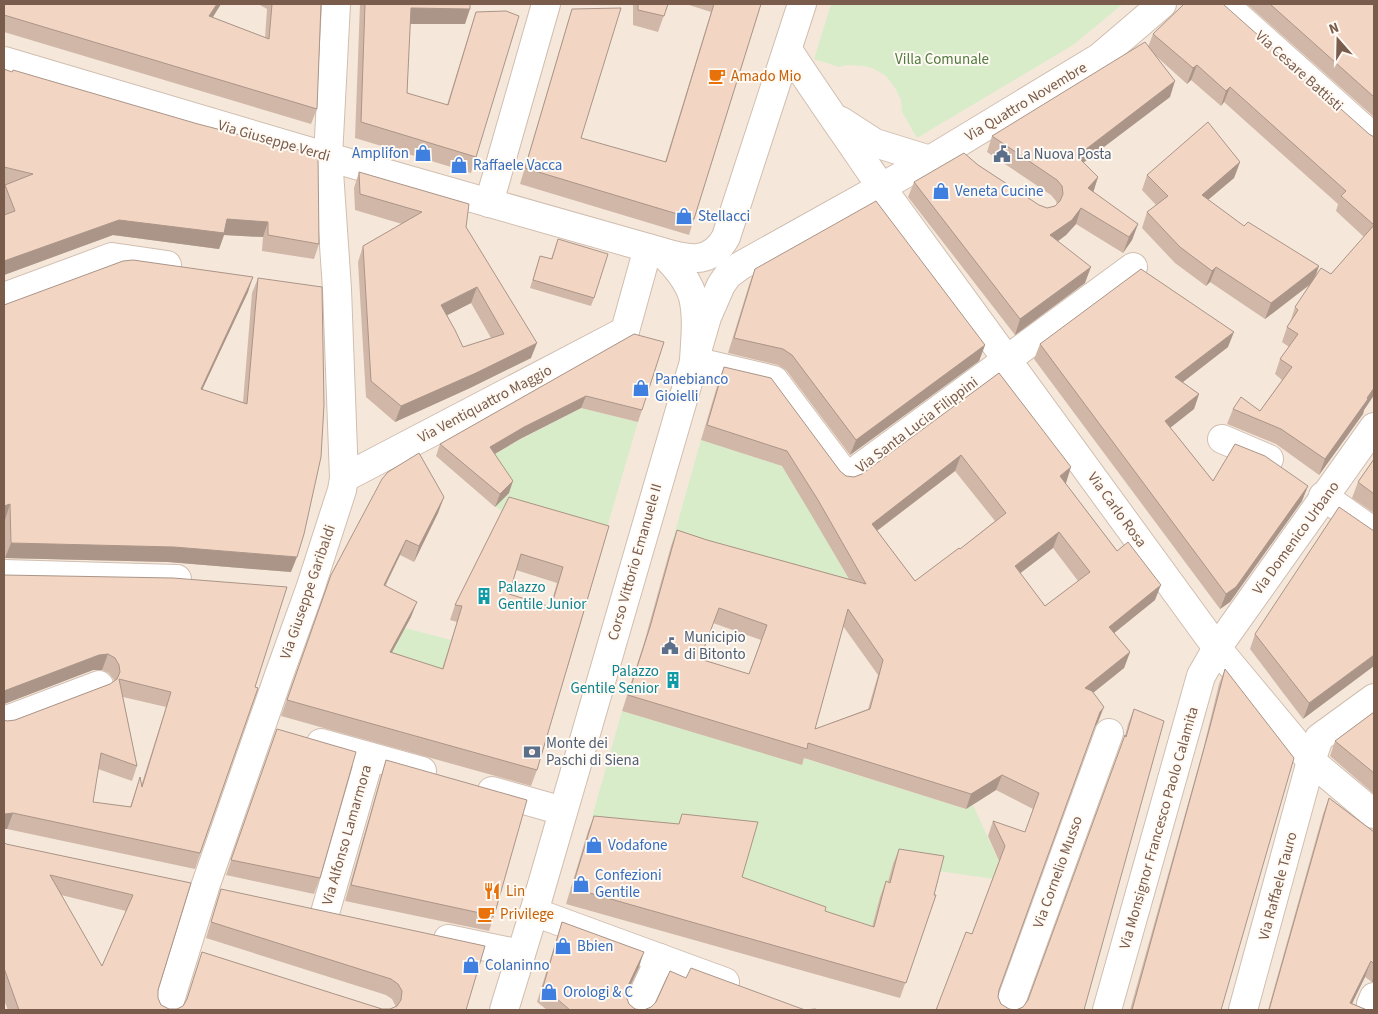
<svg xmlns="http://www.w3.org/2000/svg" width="1378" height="1014" viewBox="0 0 1378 1014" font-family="'Source Sans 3',sans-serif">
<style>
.residential{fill:#f5e8da}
.green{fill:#d8ecc9}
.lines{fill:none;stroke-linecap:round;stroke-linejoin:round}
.minor-casing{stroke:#d1beb0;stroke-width:30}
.minor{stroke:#fff;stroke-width:28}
.wall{fill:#d1b7a8;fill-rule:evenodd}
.shaded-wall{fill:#aa9588}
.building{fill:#f3d5c3;stroke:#aa9588;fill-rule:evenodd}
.labels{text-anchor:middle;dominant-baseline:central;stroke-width:4;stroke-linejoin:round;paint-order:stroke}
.park-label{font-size:15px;fill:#537a41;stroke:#fffaf3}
.street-label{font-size:15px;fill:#7a5c4d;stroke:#fffaf3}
.food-label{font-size:15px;fill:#c56008;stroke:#fffaf3;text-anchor:start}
.shop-label{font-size:15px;fill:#366cbe;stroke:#fffaf3;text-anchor:start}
.service-label{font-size:15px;fill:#4e5e75;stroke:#fffaf3;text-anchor:start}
.culture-label{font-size:15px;fill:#0d838f;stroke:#fffaf3;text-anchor:start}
</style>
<rect width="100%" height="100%" fill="#fdf6ec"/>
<rect class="residential" x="4" y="4" width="1370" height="1006"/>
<g class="green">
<polygon points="831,4 1123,4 1073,45 917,138 902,112 901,100 895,88 886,76 874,69 865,66 847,65 839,67 814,59"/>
<polygon points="581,408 638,422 603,541 503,512 495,506 509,493 486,459 519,440"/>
<polygon points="701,440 782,466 814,518 857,594 671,546"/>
<polygon points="405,628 451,640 449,647 562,682 550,718 384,667"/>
<polygon points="622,711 801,764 803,758 966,809 973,805 1005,875 1001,880 938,871 884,898 880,897 868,943 770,905 677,830 592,817"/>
</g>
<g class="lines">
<g class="minor-casing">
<g id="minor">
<polyline points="1224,4 1374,138"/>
<path d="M 788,50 C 818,96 850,141 881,187 L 1217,648 L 1311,761 L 1374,814"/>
<path d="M 4,61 L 328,157 L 648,248 C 678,256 708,271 726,237 L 802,4"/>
<polyline points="841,121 875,143 930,160"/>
<polyline points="489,203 546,4"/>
<path d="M 661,252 C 674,264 688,280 693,297 C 698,318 695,340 694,361 L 774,380 L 847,477 L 1133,267"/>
<polyline points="4,297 112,257 167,265"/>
<polyline points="1222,439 1269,459"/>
<polyline points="344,478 625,331 648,248"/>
<polyline points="1323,496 1374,532"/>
<polyline points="4,574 177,579"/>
<polyline points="4,721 99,685"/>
<polyline points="321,743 422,771"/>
<polyline points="492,791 563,811"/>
<polyline points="534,912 725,982"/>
<polyline points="325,913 370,757"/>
<polyline points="448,939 521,954"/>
<polyline points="1374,997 1371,1004 1374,1006"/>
<polyline points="167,1010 205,887 279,675 310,589 342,490 344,478 337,289 328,157 336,4"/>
<polyline points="504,1010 534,912 707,317 721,285 728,275 740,266 930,160 1100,57 1162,4"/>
<polyline points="636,1010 660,958"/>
<polyline points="1008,1010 1109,733"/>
<polyline points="1107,1010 1201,676 1217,648 1374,427"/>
<polyline points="1243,1010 1311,761 1319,738 1374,698"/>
</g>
</g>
<use href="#minor" class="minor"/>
</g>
<g class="wall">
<polygon points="4,4 221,4 213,17 265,38 267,9 258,4 321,4 317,109 311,124 4,32"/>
<polygon points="360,4 470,4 465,24 410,24 407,93 447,105 471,27 476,12 476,157 471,173 355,138"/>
<polygon points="633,4 668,4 658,32 633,25"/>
<polygon points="686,4 761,4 694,219 689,235 520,184 567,25 572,9 581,138 665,162 711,12"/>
<polygon points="1247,4 1374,4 1374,117"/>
<polygon points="1153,34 1374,137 1374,395 1364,410 1363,414 1319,475 1276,444 1227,424 1233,409 1260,411 1282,380 1275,374 1280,359 1289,347 1282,342 1287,327 1290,323 1295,307 1311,284 1265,319 1210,282 1206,286 1175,263 1142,228 1147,212 1156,205 1142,190 1147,175 1240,162 1234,178 1208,200 1244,226 1319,266 1315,278 1331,274 1364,237 1336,211 1338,204 1224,102 1221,106 1191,80 1187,84 1156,56 1170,97 1083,162 1098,177 1093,192 1138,224 1132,240 1123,253 1076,224 1066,235 1058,241 1085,283 1015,335 908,197 914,182 978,165 1039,205 1047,208 1055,206 1057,205 1056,201 1051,195 987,152 992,136 1148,47"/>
<polygon points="4,69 319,244 314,259 262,251 263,237 224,235 219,249 113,235 4,275 4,215 5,214 4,211 4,189 6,185 4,184"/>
<path d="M 359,172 L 466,227 L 531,358 L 470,388 L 395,422 L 366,397 L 358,262 L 363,246 L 402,224 L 355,210 L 354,188 ZM 471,303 L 491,338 L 463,347 L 447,315 Z"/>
<polygon points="558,239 594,298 591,306 530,288 540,256 551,259"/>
<polygon points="755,269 985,345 979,361 850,455 786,370 778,365 728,353 749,285"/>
<polygon points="258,278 291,572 168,562 5,558 4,305 248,292 202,390 243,402 252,293"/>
<polygon points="634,334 642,410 638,422 581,408 520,439 495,454 509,493 495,507 436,456 440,444"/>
<polygon points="1040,344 1228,347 1182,382 1199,394 1194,409 1170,427 1213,481 1302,501 1230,602 1220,609 1034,359"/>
<path d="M 724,367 L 840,471 L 846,476 L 854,477 L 862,474 L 999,373 L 1065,483 L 1155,600 L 1114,633 L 1130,652 L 1124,668 L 1093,693 L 1098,722 L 1094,728 L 999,990 L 998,997 L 1001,1004 L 1009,1009 L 1016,1010 L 1023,1007 L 1028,1000 L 1125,736 L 1128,724 L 1134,709 L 1084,1010 L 936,1010 L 972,934 L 999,861 L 988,836 L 993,821 L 1025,832 L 1033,809 L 996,790 L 966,809 L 804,758 L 802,765 L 622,711 L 644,643 L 671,546 L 677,530 L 707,540 L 849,579 L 812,516 L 782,466 L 701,440 L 718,383 ZM 955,471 L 995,521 L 960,549 L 915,581 L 877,531 ZM 1053,548 L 1078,581 L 1045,606 L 1020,573 ZM 713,623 L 761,640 L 749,674 L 700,659 ZM 843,626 L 878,675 L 868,709 L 815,729 Z"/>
<polygon points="1374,459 1374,513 1352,498 1358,482"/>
<path d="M 444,497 L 438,513 L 414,562 L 400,555 L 386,585 L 411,617 L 392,652 L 442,669 L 457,622 L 450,620 L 455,605 L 509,497 L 609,526 L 568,666 L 562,682 L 537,770 L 531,786 L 281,716 L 331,575 ZM 516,570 L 557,583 L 550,607 L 509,594 Z"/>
<polygon points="1371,529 1374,531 1303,719 1250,649 1255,634"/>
<path d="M 4,575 L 258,688 L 195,869 L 7,829 L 7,721 L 15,720 L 110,684 L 114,682 L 114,680 L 109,673 L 102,670 L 93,670 L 4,704 ZM 123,697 L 166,707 L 141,786 L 140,777 L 130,807 L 93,802 L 98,769 L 132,781 L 137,766 Z"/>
<polygon points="1225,669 1221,1010 1130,1010 1203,750 1219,684"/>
<polygon points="1374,712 1374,794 1330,756 1335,741"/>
<polygon points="277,729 320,878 314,894 226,875"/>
<polygon points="386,760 494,916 489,931 345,901 381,776"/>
<polygon points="1329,798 1374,832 1374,982 1372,982 1365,977 1352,1003 1367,1010 1268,1010 1323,814"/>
<polygon points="682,814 742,877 825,911 872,927 880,897 886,881 888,882 893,864 899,849 934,895 936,895 900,998 566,904 588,831 594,816 679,824"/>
<path d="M 4,842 L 6,844 L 191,883 L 158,990 L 158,998 L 161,1005 L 169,1009 L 177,1009 L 183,1006 L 186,1002 L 202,952 L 382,1009 L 390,1009 L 396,1007 L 392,999 L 386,995 L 206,938 L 221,889 L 466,1010 L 8,1010 L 4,1000 ZM 61,895 L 126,911 L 102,966 Z"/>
<polygon points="562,922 639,967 626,996 629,1004 635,1009 642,1010 547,1010 537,1002 557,937"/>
</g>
<g class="shaded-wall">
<polygon points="217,4 221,4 204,31 209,16"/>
<polygon points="411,8 470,9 465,24 405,24"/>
<polygon points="1197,65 1191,80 1187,84 1193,68"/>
<polygon points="1175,81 1170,97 1071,172 1077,156"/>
<polygon points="1230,87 1224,102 1221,106 1226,91"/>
<polygon points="1240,162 1234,178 1196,210 1202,195"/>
<polygon points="1098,177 1093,193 1088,188"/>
<polygon points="1081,208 1076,224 1066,235 1045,251 1050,235"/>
<polygon points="227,219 268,222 263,237 224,235 219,249 113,235 4,275 4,261 119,220"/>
<polygon points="1138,224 1132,240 1123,253 1129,237"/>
<polygon points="1319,266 1313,282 1265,319 1271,303"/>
<polygon points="1091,267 1085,283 1015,335 1020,319"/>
<polygon points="1216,267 1210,282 1206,286 1212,271"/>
<polygon points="253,277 248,292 195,405 201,389"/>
<polygon points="477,287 471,303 436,321 441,305"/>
<polygon points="1234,332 1228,347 1169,393 1175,377"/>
<polygon points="537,343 531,358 470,388 395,422 401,406"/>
<polygon points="985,345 979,361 850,455 856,440"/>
<polygon points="1374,388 1374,395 1364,410 1363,414 1319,475 1325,459"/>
<polygon points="1199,394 1194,409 1160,436 1165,421"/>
<polygon points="586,396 581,408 520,439 486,459 490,447 524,427"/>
<polygon points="961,455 955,471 866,539 872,524"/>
<polygon points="1071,467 1066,483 1054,492 1060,476"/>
<polygon points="513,481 509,493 495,507 500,494"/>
<polygon points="1308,486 1302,501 1230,602 1220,609 1226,594"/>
<polygon points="444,497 438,513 414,562 419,546"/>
<polygon points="10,504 5,520 4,520 4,506"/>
<polygon points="1059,532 1053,548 1009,582 1015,566"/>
<polygon points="406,540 400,555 378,600 384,585"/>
<polygon points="11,543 174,547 297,557 291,572 168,562 5,558"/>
<polygon points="1161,585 1155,600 1103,642 1109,627"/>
<polygon points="417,602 411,617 384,667 390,652"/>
<polygon points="1130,652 1124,668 1079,704 1085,688"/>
<polygon points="108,654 102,670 93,670 4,704 4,691 99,655"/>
<polygon points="1374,655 1374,666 1303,719 1309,703"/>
<polygon points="1104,707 1098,722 1094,728 1100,712"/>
<polygon points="1002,775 996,790 966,809 971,794"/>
<polygon points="13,813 7,829 4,829 4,815 5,814"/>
<polygon points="644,952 639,967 622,1003 627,988"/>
<polygon points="1371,961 1365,977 1349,1010 1350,1003"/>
<polygon points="1374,974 1374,982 1372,982"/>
</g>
<g class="building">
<polygon points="5,4 217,4 209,16 269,39 272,4 321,4 317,109 4,15 4,7"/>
<polygon points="365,4 470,4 470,9 411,8 407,93 448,105 476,12 506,11 519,16 476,157 361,122"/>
<polygon points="638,4 668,4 664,16 638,10"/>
<polygon points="714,4 761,4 694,219 525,168 572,9 621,8 581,138 666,162"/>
<polygon points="1184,4 1223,4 1369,134 1374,137 1374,388 1367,398 1368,399 1325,459 1281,429 1233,409 1241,397 1260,411 1292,367 1280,359 1298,334 1287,327 1298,310 1295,307 1321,268 1331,274 1374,225 1341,196 1346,191 1230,87 1226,91 1197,65 1193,68 1153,34"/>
<polygon points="1270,4 1374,4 1374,97"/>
<polygon points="1145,42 1175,81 1077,156 1098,177 1088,188 1138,224 1129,237 1081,208 1072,220 1050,235 1091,267 1020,319 914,182 964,153 978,165 1039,205 1047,208 1055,206 1060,201 1063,194 1062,186 1057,180 992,136"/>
<polygon points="4,69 12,72 13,70 198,124 318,155 319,244 268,235 268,222 227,219 224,233 119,220 4,261 4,215 15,211 5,185 33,174 4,167"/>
<polygon points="1208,122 1240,162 1202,195 1244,226 1248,222 1319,266 1271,303 1216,267 1212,271 1180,247 1147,212 1168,196 1147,175"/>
<path d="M 359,172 L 469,204 L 466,227 L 537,343 L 476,373 L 401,406 L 371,381 L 363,246 L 422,212 L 360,194 ZM 477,287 L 504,334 L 463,347 L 455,330 L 441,305 Z"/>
<polygon points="876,201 985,345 856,440 792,355 783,349 734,338 755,269"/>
<polygon points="558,239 608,254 594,298 533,280 540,256 552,259"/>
<polygon points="133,260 253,277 201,389 247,404 258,278 322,287 324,405 321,457 304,534 297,557 174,547 11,543 10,504 4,506 4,305 123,261"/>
<polygon points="1141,269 1234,332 1175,377 1199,394 1165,421 1213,481 1235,444 1265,456 1308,486 1236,587 1226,594 1040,344"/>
<polygon points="634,334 664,342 642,410 586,396 524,427 490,447 513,481 500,494 440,444"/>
<path d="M 724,367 L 771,378 L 840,471 L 846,476 L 854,477 L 862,474 L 999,373 L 1071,467 L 1060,476 L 1117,551 L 1128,542 L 1161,585 L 1109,627 L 1130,652 L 1085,688 L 1092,691 L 1104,707 L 1100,712 L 999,990 L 998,997 L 1001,1004 L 1009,1009 L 1016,1010 L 1023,1007 L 1028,1000 L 1125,735 L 1126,737 L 1134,709 L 1164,721 L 1084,1010 L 936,1010 L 966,932 L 972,934 L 1005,846 L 993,821 L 1025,832 L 1039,793 L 1002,775 L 971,794 L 808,743 L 807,749 L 628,695 L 650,627 L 677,530 L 707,540 L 866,584 L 818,500 L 787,451 L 707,425 ZM 961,455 L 1006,513 L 960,549 L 959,548 L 915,581 L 872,524 ZM 1059,532 L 1090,572 L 1045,606 L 1015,566 ZM 719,608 L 767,625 L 749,674 L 700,659 ZM 848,609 L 883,660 L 870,709 L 815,729 Z"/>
<path d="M 419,453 L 444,497 L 419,546 L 406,540 L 384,585 L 417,602 L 390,652 L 443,669 L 462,606 L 455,605 L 509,497 L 609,526 L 537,770 L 287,700 L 331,575 L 382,479 L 388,472 ZM 521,554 L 563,567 L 551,607 L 509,594 Z"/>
<polygon points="1374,459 1374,494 1358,482"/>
<polygon points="1339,507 1371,529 1374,531 1374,655 1309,703 1255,634"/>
<path d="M 4,575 L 173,578 L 287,587 L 255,687 L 258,688 L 200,853 L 13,813 L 5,814 L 4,815 L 4,720 L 7,721 L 15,720 L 110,684 L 117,679 L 120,672 L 119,665 L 115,658 L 108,654 L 99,655 L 4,691 ZM 119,679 L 171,692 L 142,787 L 140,777 L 131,807 L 93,802 L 101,753 L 137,766 Z"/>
<polygon points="1225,669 1294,758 1221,1010 1132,1010 1208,734"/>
<polygon points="1374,712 1374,773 1335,741"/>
<polygon points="277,729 356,752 320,878 231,860"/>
<polygon points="386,760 527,800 494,916 351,885"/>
<polygon points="1329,798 1374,832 1374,964 1371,961 1350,1003 1367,1010 1269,1010"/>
<polygon points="682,814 758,822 742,877 826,907 825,911 874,927 886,881 890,883 899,849 944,856 934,895 936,895 906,983 572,888 594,816 679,824"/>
<path d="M 4,842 L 6,844 L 191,883 L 158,990 L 158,998 L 161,1005 L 169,1009 L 177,1009 L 183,1006 L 187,999 L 202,952 L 382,1009 L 390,1009 L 397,1006 L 401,1000 L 402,991 L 398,984 L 391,979 L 211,922 L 221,889 L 485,946 L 466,1010 L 19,1010 L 4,968 ZM 50,875 L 133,895 L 102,966 Z"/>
<polygon points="562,922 644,952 627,988 626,996 629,1004 635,1009 642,1010 570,1010 543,987"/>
<polygon points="691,968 805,1010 815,1009 818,1010 644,1010 651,1007 656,1002 670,971 686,978"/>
</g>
<defs>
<g id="cafe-bare" transform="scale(1.35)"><path d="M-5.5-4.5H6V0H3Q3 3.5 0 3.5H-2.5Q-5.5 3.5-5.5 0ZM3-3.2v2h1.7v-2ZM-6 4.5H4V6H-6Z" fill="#e8710a" stroke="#fffaf3" stroke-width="2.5" paint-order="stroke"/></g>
<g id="shop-bare" transform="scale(1.35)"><path d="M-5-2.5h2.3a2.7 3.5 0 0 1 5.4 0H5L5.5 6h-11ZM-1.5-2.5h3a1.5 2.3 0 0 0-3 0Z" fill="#3f7fe0" stroke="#fffaf3" stroke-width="2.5" paint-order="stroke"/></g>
<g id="civic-bare" transform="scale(1.35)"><path d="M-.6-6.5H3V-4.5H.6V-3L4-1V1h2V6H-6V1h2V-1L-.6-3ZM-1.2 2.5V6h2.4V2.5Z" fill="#5c6f8a" stroke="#fffaf3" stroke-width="2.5" paint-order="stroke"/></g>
<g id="building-bare" transform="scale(1.35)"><path d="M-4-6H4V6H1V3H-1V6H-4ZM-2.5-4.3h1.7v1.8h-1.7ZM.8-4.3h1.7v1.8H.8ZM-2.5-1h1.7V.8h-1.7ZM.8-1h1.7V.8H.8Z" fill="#0f9aa8" stroke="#fffaf3" stroke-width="2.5" paint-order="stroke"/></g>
<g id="bank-bare" transform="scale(1.35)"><path d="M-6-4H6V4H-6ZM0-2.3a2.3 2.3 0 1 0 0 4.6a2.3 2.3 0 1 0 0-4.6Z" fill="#5c6f8a" stroke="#fffaf3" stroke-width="2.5" paint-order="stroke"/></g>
<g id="restaurant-bare" transform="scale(1.35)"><path d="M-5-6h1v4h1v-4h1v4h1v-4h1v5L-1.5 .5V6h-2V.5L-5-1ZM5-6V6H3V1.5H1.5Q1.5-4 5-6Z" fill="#e8710a" stroke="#fffaf3" stroke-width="2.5" paint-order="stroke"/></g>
</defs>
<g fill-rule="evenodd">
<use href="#cafe-bare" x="717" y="76"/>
<use href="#shop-bare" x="423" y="153"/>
<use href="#civic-bare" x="1002" y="154"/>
<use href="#shop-bare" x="459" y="165"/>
<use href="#shop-bare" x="941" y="191"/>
<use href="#shop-bare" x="684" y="216"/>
<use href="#shop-bare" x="641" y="388"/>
<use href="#building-bare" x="484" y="596"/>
<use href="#civic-bare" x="670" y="646"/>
<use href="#building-bare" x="673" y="680"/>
<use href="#bank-bare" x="532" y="752"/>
<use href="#shop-bare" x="594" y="845"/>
<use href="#shop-bare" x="581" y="884"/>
<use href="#restaurant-bare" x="492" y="891"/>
<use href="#cafe-bare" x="486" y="914"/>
<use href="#shop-bare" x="563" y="946"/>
<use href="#shop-bare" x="471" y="965"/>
<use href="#shop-bare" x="549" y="992"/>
</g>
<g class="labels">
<g class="park-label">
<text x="942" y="59">Villa Comunale</text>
</g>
<g class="street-label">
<text transform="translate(1299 71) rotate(42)">Via Cesare Battisti</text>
<text transform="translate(1026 102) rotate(-31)">Via Quattro Novembre</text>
<text transform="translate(274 141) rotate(16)">Via Giuseppe Verdi</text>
<text transform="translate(485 404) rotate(-28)">Via Ventiquattro Maggio</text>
<text transform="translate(917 425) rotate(-37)">Via Santa Lucia Filippini</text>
<text transform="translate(1117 510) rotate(54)">Via Carlo Rosa</text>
<text transform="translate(1296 538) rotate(-54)">Via Domenico Urbano</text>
<text transform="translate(635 562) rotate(-74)">Corso Vittorio Emanuele II</text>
<text transform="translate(308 592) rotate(-71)">Via Giuseppe Garibaldi</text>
<text transform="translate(1159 828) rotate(-74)">Via Monsignor Francesco Paolo Calamita</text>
<text transform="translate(347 835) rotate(-74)">Via Alfonso Lamarmora</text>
<text transform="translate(1058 872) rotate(-70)">Via Cornelio Musso</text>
<text transform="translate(1278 886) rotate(-75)">Via Raffaele Tauro</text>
</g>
<g class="food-label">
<text x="731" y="76">Amado Mio</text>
<text x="506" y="891">Lin</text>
<text x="500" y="914">Privilege</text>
</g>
<g class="shop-label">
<text x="409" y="153" text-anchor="end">Amplifon</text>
<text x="473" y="165">Raffaele Vacca</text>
<text x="955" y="191">Veneta Cucine</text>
<text x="698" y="216">Stellacci</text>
<text x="655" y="379">Panebianco<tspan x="655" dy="17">Gioielli</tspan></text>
<text x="608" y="845">Vodafone</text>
<text x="595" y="875">Confezioni<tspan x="595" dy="17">Gentile</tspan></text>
<text x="577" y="946">Bbien</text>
<text x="485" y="965">Colaninno</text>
<text x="563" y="992">Orologi &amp; C</text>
</g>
<g class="service-label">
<text x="1016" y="154">La Nuova Posta</text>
<text x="684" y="637">Municipio<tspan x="684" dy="17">di Bitonto</tspan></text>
<text x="546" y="743">Monte dei<tspan x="546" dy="17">Paschi di Siena</tspan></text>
</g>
<g class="culture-label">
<text x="498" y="587">Palazzo<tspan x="498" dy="17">Gentile Junior</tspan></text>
<text x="659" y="671" text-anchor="end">Palazzo<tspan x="659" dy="17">Gentile Senior</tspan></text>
</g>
</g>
<rect width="1378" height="1014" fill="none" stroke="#7a5c4d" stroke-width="10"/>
<g transform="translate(1338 40) rotate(340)" stroke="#fffaf3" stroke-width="4" paint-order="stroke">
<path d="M0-4L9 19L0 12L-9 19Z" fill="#7a5c4d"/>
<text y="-8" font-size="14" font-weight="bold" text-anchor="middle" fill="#7a5c4d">N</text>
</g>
</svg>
